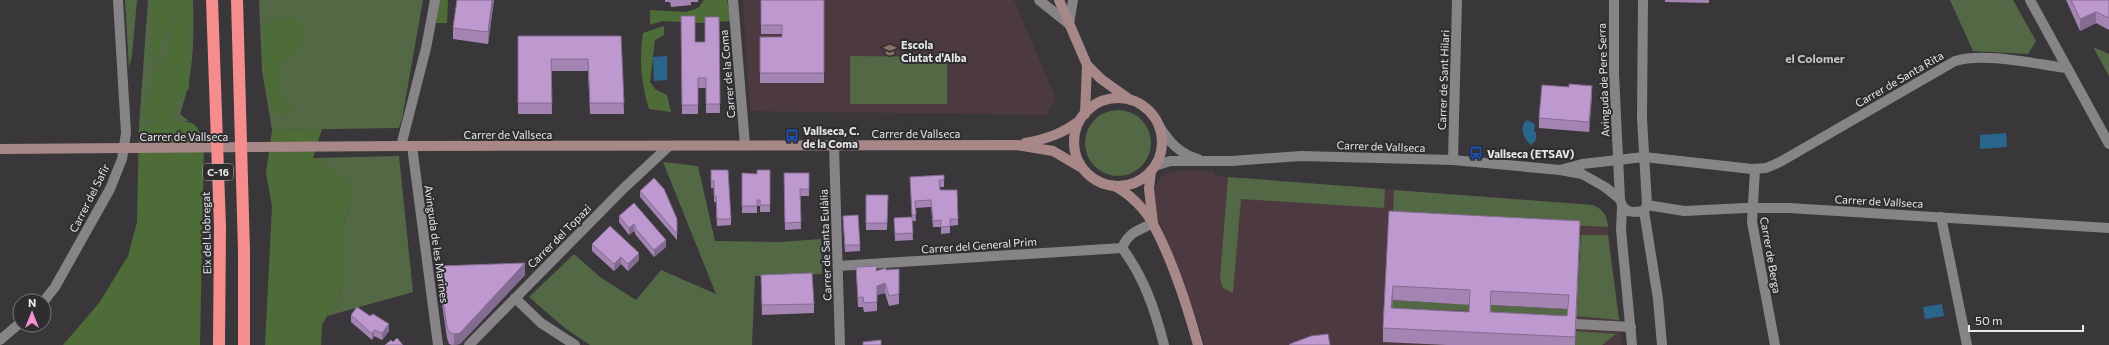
<svg xmlns="http://www.w3.org/2000/svg" width="2109" height="345" viewBox="0 0 2109 345" font-family="Commissioner,sans-serif">
<style>
.education{fill:#4d3940}
.green{fill:#536845}
.forest{fill:#4d6c38}
.water{fill:#2a658b}
.lines{fill:none;stroke-linecap:round;stroke-linejoin:round}
.street{stroke:#868487;stroke-width:10}
.secondary{stroke:#a88789;stroke-width:10}
.highway{stroke:#f68d8d;stroke-width:12}
.wall{fill:#a384b2;fill-rule:evenodd}
.shaded-wall{fill:#846b91}
.building{fill:#bd99cf;stroke:#846b91;fill-rule:evenodd}
.labels{text-anchor:middle;dominant-baseline:central;stroke-width:4;stroke-linejoin:round;paint-order:stroke}
.shield{fill:#2e2d2f;stroke:#b0afb1;stroke-width:1}
.shield-label{font-size:10px;font-weight:bold;fill:#e8e7e9}
.poi-label{font-size:11px;font-weight:bold;fill:#e8e7e9;stroke:#2e2d2f;text-anchor:start}
.street-label{font-size:11px;fill:#e8e7e9;stroke:#2e2d2f}
.neighbourhood-label{font-size:12px;font-weight:bold;fill:#c2c0c3;stroke:#2e2d2f}
</style>
<rect width="100%" height="100%" fill="#39373a"/>
<g class="education">
<polygon points="743,0 1014,0 1056,99 1046,115 750,111"/>
<polygon points="1180,170 1214,171 1215,176 1228,177 1593,205 1600,208 1607,217 1622,345 1205,345 1183,279 1155,212 1154,191 1157,182 1162,175"/>
</g>
<g class="green">
<polygon points="125,0 137,0 132,55 129,69"/>
<path d="M 148,0 L 193,0 C 194,42 194,73 180,114 L 189,121 L 139,126 Z"/>
<polygon points="259,0 423,0 402,119 399,128 272,130 262,70"/>
<polygon points="1950,0 2013,0 2036,41 2028,54 1973,51"/>
<polygon points="2093,47 2109,54 2109,76"/>
<polygon points="850,56 947,57 947,104 850,104"/>
<circle cx="1118" cy="143" r="33"/>
<polygon points="399,156 413,292 327,316 342,289 342,228 351,200 322,164 313,158"/>
<polygon points="663,162 698,166 715,241 780,242 821,239 822,274 755,276 752,345 590,345 566,329 529,297 574,254 600,277 636,300 661,270 716,294"/>
<polygon points="1228,177 1385,189 1384,208 1241,199 1233,293 1223,288 1220,279"/>
<path d="M 1394,190 L 1593,205 C 1604,210 1607,216 1608,227 L 1393,217 Z"/>
<polygon points="1581,235 1608,235 1619,320 1576,316"/>
<polygon points="1393,300 1470,305 1470,311 1392,308"/>
<polygon points="1491,305 1569,309 1568,318 1491,314"/>
<polygon points="1576,331 1616,334 1602,345 1575,345"/>
</g>
<g class="forest">
<polygon points="153,0 172,0 175,14 161,41 157,62 151,60"/>
<path d="M 174,0 L 190,0 L 189,88 L 174,107 L 169,122 C 192,123 196,117 204,145 L 200,345 L 63,345 L 99,303 L 128,256 L 137,222 L 139,126 L 160,123 L 151,122 L 142,115 L 149,101 L 151,77 L 167,54 L 171,34 L 177,15 Z"/>
<polygon points="439,0 448,0 447,23 436,23"/>
<polygon points="704,0 727,0 732,21 701,23 662,21 650,25 650,10 686,12 698,8"/>
<path d="M 295,18 L 304,27 C 305,45 295,55 279,62 L 281,69 L 278,75 L 282,99 L 293,108 L 288,115 L 272,112 L 270,97 L 265,86 L 267,77 L 261,49 L 266,39 L 264,27 L 271,19 Z"/>
<path d="M 664,26 L 664,35 L 655,40 L 650,82 L 655,89 L 667,95 L 671,112 L 649,109 C 641,84 639,59 643,33 Z"/>
<polygon points="322,129 313,158 347,180 351,189 351,200 342,228 342,289 322,325 321,345 265,345 272,206 266,173 272,130"/>
</g>
<g class="water">
<polygon points="667,56 667,80 654,81 653,57"/>
<path d="M 1527,120 L 1535,124 L 1534,131 L 1536,133 L 1536,140 L 1531,145 C 1524,140 1518,126 1527,120 Z"/>
<polygon points="2006,133 2007,147 1980,149 1980,135"/>
<polygon points="1942,304 1944,316 1925,319 1923,307"/>
</g>
<g class="lines">
<g class="street">
<polyline points="733,0 745,145"/>
<polyline points="1039,0 1069,24 1073,0"/>
<path d="M 1614,0 L 1614,74 L 1620,199 C 1623,213 1631,213 1644,211 L 1647,205 L 1642,118 L 1643,0"/>
<polyline points="2030,0 2109,144"/>
<path d="M 1159,126 C 1169,142 1180,154 1198,159"/>
<polyline points="834,145 840,345"/>
<polyline points="401,146 426,48 435,0"/>
<polyline points="412,146 438,345"/>
<polyline points="1453,160 1457,0"/>
<polyline points="1155,166 1170,161 1232,161 1301,156 1453,160 1560,170 1582,174 1605,187 1620,199"/>
<polyline points="1755,169 1752,222 1775,345"/>
<path d="M 1560,170 L 1582,164 L 1644,157 L 1752,169 L 1766,168 L 1780,162 L 1955,61 C 1985,52 2035,64 2067,68"/>
<polyline points="1647,205 1684,211 1746,208 1789,208 2109,228"/>
<polyline points="1622,207 1621,230 1632,345"/>
<polyline points="1644,211 1658,299 1662,345"/>
<polyline points="1941,217 1967,345"/>
<path d="M 1122,248 C 1144,277 1155,310 1164,345"/>
<path d="M 1122,248 C 1129,231 1139,231 1153,223"/>
<polyline points="838,266 1122,248"/>
<polyline points="515,298 541,323 575,345"/>
<polyline points="44,301 55,287 110,189 122,159 126,133 118,0"/>
<polyline points="1576,324 1631,327"/>
<polyline points="0,340 20,323"/>
<polyline points="469,345 624,188 669,146"/>
</g>
<g class="secondary">
<polyline points="1059,0 1087,65 1101,79 1129,99"/>
<circle cx="1118" cy="142" r="44"/>
<polyline points="1085,114 1087,65"/>
<path d="M 1025,143 C 1046,139 1062,134 1079,121"/>
<polyline points="0,149 401,146 1017,145 1053,151 1082,168"/>
<polyline points="1151,171 1149,189 1153,223"/>
<path d="M 1114,186 C 1129,193 1145,209 1153,224 C 1173,261 1187,305 1198,345"/>
</g>
<g class="highway">
<polyline points="212,0 220,227 219,345"/>
<polyline points="237,0 244,251 244,345"/>
</g>
</g>
<g class="wall">
<polygon points="457,0 494,0 488,44 453,39 453,28"/>
<polygon points="665,0 698,0 698,2 691,2 691,5 671,7 670,2 665,2"/>
<polygon points="761,0 824,0 824,83 760,83 760,37 782,37 782,34 761,34"/>
<polygon points="1665,0 1709,0 1709,3 1665,2"/>
<polygon points="2066,0 2109,0 2109,30 2096,23 2080,31"/>
<polygon points="681,16 695,42 705,42 719,17 720,113 706,113 706,88 698,88 698,114 682,114"/>
<polygon points="518,36 621,36 624,114 590,114 588,71 551,71 552,114 518,114"/>
<polygon points="1569,87 1592,95 1589,132 1539,128 1539,118"/>
<polygon points="711,170 731,219 731,225 717,226 716,202 714,202 714,188 711,188"/>
<polygon points="770,170 770,212 760,212 760,206 757,206 757,213 742,213 742,173 757,174"/>
<polygon points="784,173 809,173 809,196 800,196 801,229 785,230"/>
<polygon points="910,177 944,180 944,187 940,187 940,190 958,219 958,225 950,226 950,233 941,234 941,227 933,227 931,207 915,208 916,221 912,221 913,240 895,241 894,218 912,217"/>
<polygon points="640,191 677,219 677,240 640,197"/>
<polygon points="866,195 888,195 887,230 866,230"/>
<path d="M 1389,211 L 1580,235 L 1575,345 L 1447,345 L 1383,342 L 1383,328 ZM 1393,300 L 1470,305 L 1469,312 L 1392,308 ZM 1491,305 L 1568,309 L 1567,316 L 1491,312 Z"/>
<polygon points="619,216 666,240 666,247 654,257 635,234 635,232 634,231 629,235 619,222"/>
<polygon points="843,222 860,245 860,251 845,252"/>
<polygon points="592,244 639,260 628,271 621,264 614,271 592,251"/>
<polygon points="438,266 525,275 460,344 452,345 449,344 447,338 438,277"/>
<polygon points="856,267 877,271 899,269 899,304 889,306 885,293 877,295 877,311 864,312 863,307 858,307"/>
<polygon points="761,275 814,304 814,313 762,315"/>
<polygon points="351,315 389,331 382,340 374,336 372,340 351,322"/>
</g>
<g class="shaded-wall">
<polygon points="492,0 494,0 488,44 488,32"/>
<polygon points="2096,12 2096,23 2080,31 2080,19"/>
<polygon points="1592,86 1592,95 1589,132 1589,122"/>
<polygon points="1580,221 1580,235 1575,345 1575,337"/>
<polygon points="634,224 634,231 629,235 629,228"/>
<polygon points="666,240 666,247 654,257 654,250"/>
<polygon points="639,253 639,260 628,271 628,264"/>
<polygon points="621,257 621,264 614,271 614,264"/>
<polygon points="525,263 525,275 460,344 454,345 454,334"/>
<polygon points="885,283 885,293 877,295 877,286"/>
<polygon points="1393,286 1393,300 1391,322 1391,308"/>
<polygon points="389,324 389,331 382,340 382,333"/>
<polygon points="374,330 374,336 372,340 372,334"/>
</g>
<g class="building">
<polygon points="457,0 492,0 488,32 453,28"/>
<polygon points="761,0 824,0 824,73 760,73 760,37 782,37 782,25 761,25"/>
<polygon points="2071,0 2109,0 2109,18 2096,12 2080,19"/>
<polygon points="681,16 695,16 695,42 705,42 705,17 719,17 720,104 706,104 706,78 698,78 698,105 682,105"/>
<polygon points="518,36 621,36 624,103 590,103 588,59 551,59 552,103 518,103"/>
<polygon points="1569,84 1592,86 1589,122 1539,118 1542,85 1569,87"/>
<polygon points="711,170 728,170 731,219 717,219 716,196 714,196 714,181 711,181"/>
<polygon points="757,170 770,170 770,205 760,205 760,200 757,200 757,206 742,206 742,173 757,174"/>
<polygon points="784,173 809,173 809,189 800,189 801,222 785,223"/>
<polygon points="944,175 944,180 939,180 940,190 957,190 958,219 950,219 950,226 941,227 941,220 933,221 931,200 915,201 916,215 912,215 910,177"/>
<polygon points="654,178 664,189 677,219 677,234 640,191"/>
<polygon points="866,195 888,195 887,223 866,223"/>
<polygon points="634,203 666,240 654,250 635,228 636,226 634,224 629,228 619,216"/>
<path d="M 1389,211 L 1580,221 L 1575,337 L 1383,328 ZM 1393,286 L 1470,290 L 1469,312 L 1391,308 ZM 1491,291 L 1569,295 L 1567,316 L 1490,312 Z"/>
<polygon points="858,215 860,245 845,245 843,216"/>
<polygon points="912,217 913,233 895,234 894,218"/>
<polygon points="610,226 639,253 628,264 621,257 614,264 592,244"/>
<polygon points="525,263 460,333 454,334 449,332 447,327 438,266"/>
<polygon points="877,266 876,271 886,268 886,270 899,269 899,294 889,296 885,283 877,286 877,302 864,303 863,297 858,298 856,267"/>
<polygon points="812,273 814,304 762,305 761,275"/>
<polygon points="357,307 370,316 373,314 389,324 382,333 374,330 372,334 351,315"/>
<polygon points="1328,334 1330,345 1289,345 1290,344 1311,336"/>
<polygon points="397,338 403,345 385,345 391,340 393,342"/>
<polygon points="881,340 881,345 863,345 863,342"/>
</g>
<defs>
<g id="school-bare" transform="scale(1.08)"><path d="M0-5L7-2L0 1L-7-2ZM-4 1L0 2.5L4 1V4Q0 6-4 4Z" fill="#8d6e63" stroke="#2e2d2f" stroke-width="2.5" paint-order="stroke"/></g>
<g id="bus-bare" transform="scale(1.08)"><path d="M-5-6H5V4H4V6H2V4H-2V6H-4V4H-5ZM-3.5-4V0h7V-4ZM-3.5 1.2v1.5H-2V1.2ZM2 1.2v1.5H3.5V1.2Z" fill="#1a4fb4" stroke="#2e2d2f" stroke-width="2.5" paint-order="stroke"/></g>
</defs>
<g fill-rule="evenodd">
<use href="#school-bare" x="890" y="50"/>
<use href="#bus-bare" x="792" y="136"/>
<use href="#bus-bare" x="1476" y="153"/>
</g>
<g class="labels">
<rect class="shield" x="203" y="164" width="30" height="16" rx="3"/>
<g class="shield-label">
<text x="218" y="172">C-16</text>
</g>
<g class="poi-label">
<text x="901" y="44">Escola<tspan x="901" dy="13">Ciutat d'Alba</tspan></text>
<text x="803" y="130">Vallseca, C.<tspan x="803" dy="13">de la Coma</tspan></text>
<text x="1487" y="153">Vallseca (ETSAV)</text>
</g>
<g class="street-label">
<text transform="translate(727 74) rotate(-95)">Carrer de la Coma</text>
<text transform="translate(1899 79) rotate(-30)">Carrer de Santa Rita</text>
<text transform="translate(1443 80) rotate(-88)">Carrer de Sant Hilari</text>
<text transform="translate(1603 80) rotate(-92)">Avinguda de Pere Serra</text>
<text x="916" y="133">Carrer de Vallseca</text>
<text x="508" y="134">Carrer de Vallseca</text>
<text x="184" y="136">Carrer de Vallseca</text>
<text transform="translate(1381 146) rotate(2)">Carrer de Vallseca</text>
<text transform="translate(89 198) rotate(-63)">Carrer del Safir</text>
<text transform="translate(1879 201) rotate(3)">Carrer de Vallseca</text>
<text transform="translate(206 233) rotate(-91)">Eix del Llobregat</text>
<text transform="translate(559 236) rotate(-45)">Carrer del Topazi</text>
<text transform="translate(437 244) rotate(82)">Avinguda de les Marines</text>
<text transform="translate(825 245) rotate(-92)">Carrer de Santa Eulàlia</text>
<text transform="translate(979 245) rotate(-4)">Carrer del General Prim</text>
<text transform="translate(1771 255) rotate(80)">Carrer de Berga</text>
</g>
<g class="neighbourhood-label">
<text x="1815" y="58">el Colomer</text>
</g>
</g>
<g transform="translate(32 313)"><circle r="19" fill="#2e2d2f" stroke="#787779"/>
<path d="M0-3L7 15L0 10L-7 15Z" fill="#f591d2"/>
<text y="-6" font-size="11" font-weight="bold" text-anchor="middle" fill="#e8e7e9">N</text>
</g>
<path d="M1969 325v6h114v-6" fill="none" stroke="#e8e7e9" stroke-width="2"/>
<text x="1975" y="325" font-size="12" fill="#e8e7e9" stroke="#2e2d2f" stroke-width="3" paint-order="stroke">50 m</text>
</svg>
